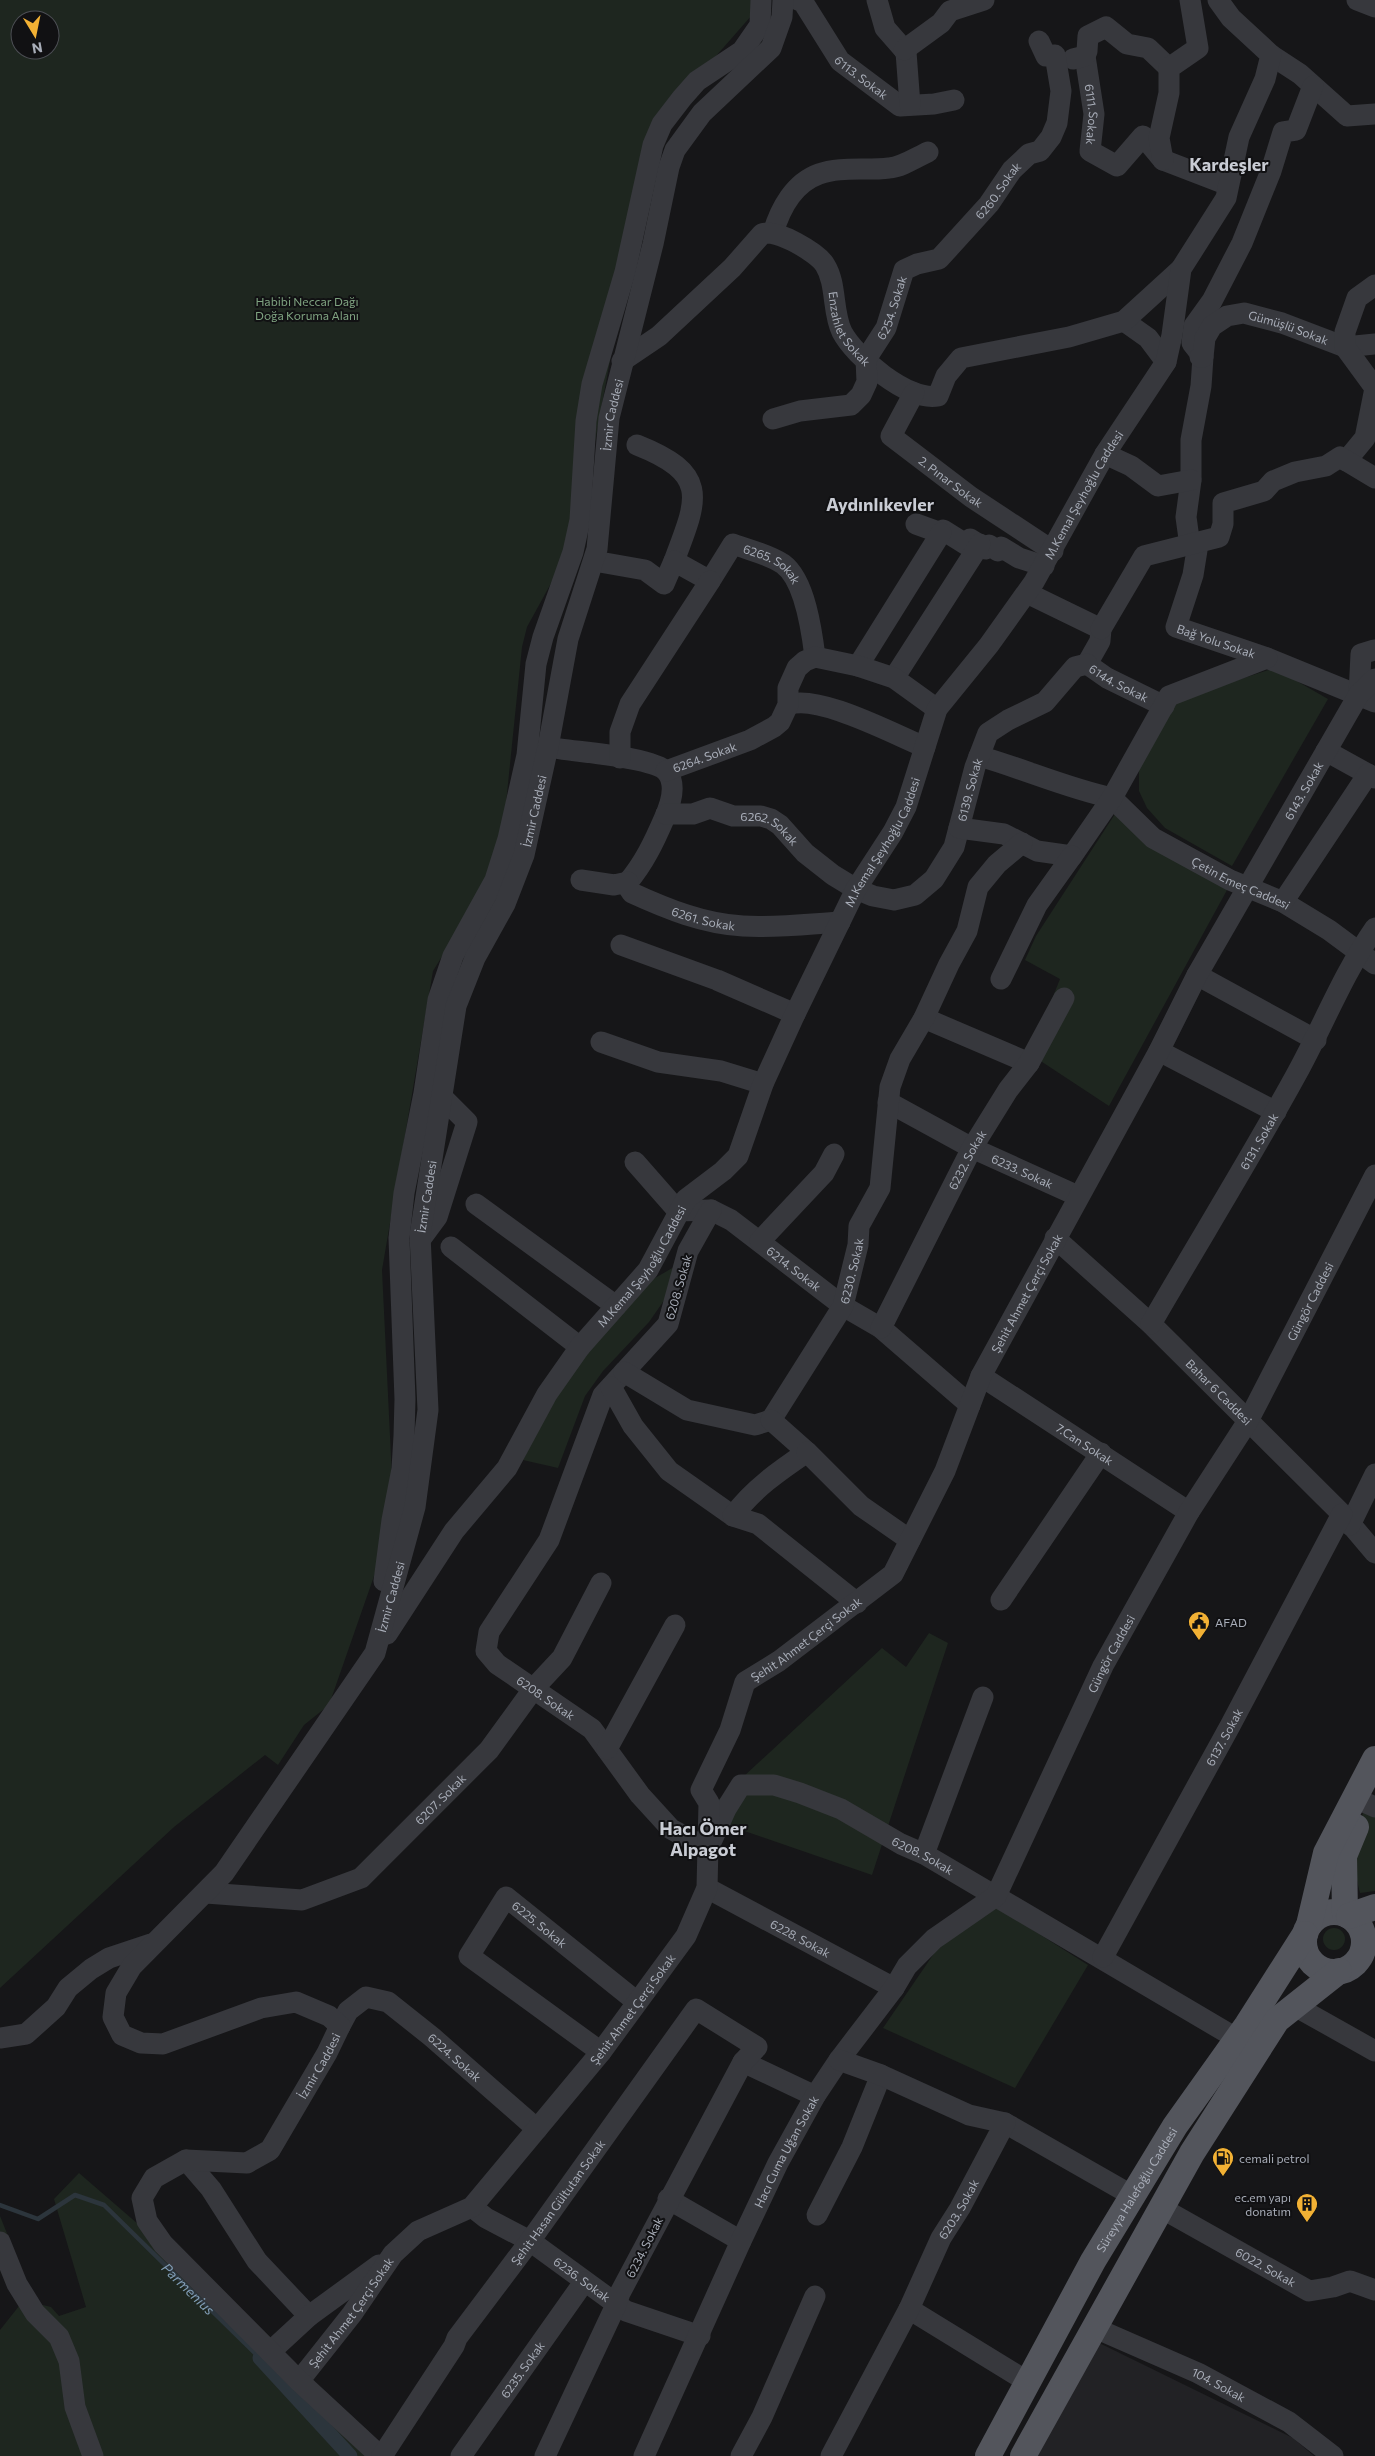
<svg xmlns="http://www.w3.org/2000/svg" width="1375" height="2456" viewBox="0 0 1375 2456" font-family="Commissioner,sans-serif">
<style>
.built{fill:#222225}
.green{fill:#1e261f;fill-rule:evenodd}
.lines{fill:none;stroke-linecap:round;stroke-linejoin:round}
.stream{stroke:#2c353c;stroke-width:4.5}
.canal{stroke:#2c353c;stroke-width:15}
.minor{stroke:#37383d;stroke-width:21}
.major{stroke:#53555c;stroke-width:26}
.labels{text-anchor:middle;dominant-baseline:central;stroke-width:4;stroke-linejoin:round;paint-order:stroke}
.street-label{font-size:12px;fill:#a8adb8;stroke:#111113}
.park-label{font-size:12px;fill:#7fa381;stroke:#111113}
.poi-label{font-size:12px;fill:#a8adb8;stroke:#111113;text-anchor:start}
.water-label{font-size:14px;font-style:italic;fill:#7f9bb3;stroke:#111113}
.district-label{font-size:18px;font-weight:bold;fill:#c9ccd4;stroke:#111113}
</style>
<rect width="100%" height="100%" fill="#161618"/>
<polygon class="built" points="1087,2337 1293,2438 1314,2456 1028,2456"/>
<g class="green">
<path d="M 0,0 L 765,0 L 653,128 L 578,534 L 527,627 L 522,647 L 500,862 L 433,971 L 382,1270 L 394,1519 L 329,1705 L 304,1725 L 278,1765 L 265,1755 L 174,1827 L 0,1988 ZM 20,20 L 50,20 L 50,50 L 20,50 Z"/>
<polygon points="1274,668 1328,699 1232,866 1165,828 1147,808 1139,791 1139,757 1174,701"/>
<polygon points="1115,814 1227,890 1109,1106 1030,1054 1060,979 1025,960 1036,936"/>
<polygon points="674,1267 665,1299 649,1322 603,1371 585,1396 558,1468 523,1460 557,1389 650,1281"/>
<polygon points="929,1633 948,1643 872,1875 701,1816 882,1648 906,1667"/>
<path d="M 1365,1805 L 1375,1811 L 1375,1891 L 1360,1893 C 1350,1853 1355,1843 1365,1805 Z"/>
<polygon points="992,1904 1088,1965 1015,2088 883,2028 935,1952"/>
<circle cx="1334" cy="1939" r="11"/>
<polygon points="79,2173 153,2237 367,2456 0,2456 0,2330 19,2306 0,2263 0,2216 35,2303 51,2307 59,2316 86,2307 54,2199"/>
</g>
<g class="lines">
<path class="stream" id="s1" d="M 0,2205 L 38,2219 L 75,2195 L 104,2205 L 260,2358"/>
<polyline class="canal" points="260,2358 350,2456"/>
<g class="minor">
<path id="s2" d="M 798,0 L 803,2 L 840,61 L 900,106 L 934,104 L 954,100"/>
<polyline points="877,0 885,28 906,52 910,105"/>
<polyline points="1357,0 1375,7"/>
<polyline points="904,50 941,23 950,11 984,0"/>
<polyline points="1271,55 1300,74 1347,116 1375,114"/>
<path id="s3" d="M 1085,56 L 1094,114 L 1090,151 L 1117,166 L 1143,136 L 1163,160 L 1228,185"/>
<polyline points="1073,59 1085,56 1087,51 1088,36 1106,27 1127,44 1148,48 1169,68"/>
<path id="s4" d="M 1313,86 L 1296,130 L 1283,132 L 1271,171 L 1242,243 L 1212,301 L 1194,326 L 1192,343 L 1203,357 L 1201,386 L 1191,440 L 1191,480 L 1186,517 L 1190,546 L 1197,550 L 1193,575 L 1176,627 L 1267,658 L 1375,702"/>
<polyline points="1163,160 1159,138 1169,93 1169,68 1198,48 1190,0"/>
<path d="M 773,233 C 780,209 794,183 819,174 C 840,166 867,171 889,168 C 902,167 917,157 928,152"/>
<polyline points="1124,321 1148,338 1166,362"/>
<path id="s5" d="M 1200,357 L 1203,357 L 1205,338 L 1212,326 L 1227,316 L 1244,313 L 1282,323 L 1345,347 L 1375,344"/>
<path id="s6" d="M 622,361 L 659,336 L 732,268 L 762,234 C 776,228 818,253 825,265 C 837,284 832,312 842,332 C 855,357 909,402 938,396 L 946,376 L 961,358 L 1069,337 L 1124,321 L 1181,269"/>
<path id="s7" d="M 914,393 L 891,436 L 971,497 L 1053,551"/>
<path id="s8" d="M 773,419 L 800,411 L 851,405 L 861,395 L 867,382 L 866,359 L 886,328 L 904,270 L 917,264 L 939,259 L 989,204 L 1012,170 L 1029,154 L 1040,151 L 1051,137 L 1057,123 L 1061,91 L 1055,55 L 1046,56 L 1039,41"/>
<path d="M 637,445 C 710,474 698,498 674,561"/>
<polyline points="1105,454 1131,466 1158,486 1191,480"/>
<polyline points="1346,461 1365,438 1375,388 1345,347 1345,332 1357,298 1375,285"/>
<polyline points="916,524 941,533 943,530 967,545 970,539 986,549 989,545 998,551 1001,547 1019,558 1044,566"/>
<path id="s9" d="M 594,561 L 645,570 L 664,584 L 674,561 L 710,581 L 733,544 C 749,550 768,554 783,564 C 805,580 812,632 815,657"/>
<path id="s10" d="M 1027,593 L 1101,629 L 1100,641 L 1087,664 L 1107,678 L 1164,706"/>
<polyline points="1101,629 1144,556 1219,537 1223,524 1223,503 1264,491 1273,481 1295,472 1326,466 1340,457 1375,478"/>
<polyline points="858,666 941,533"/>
<polyline points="894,678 980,544"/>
<polyline points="1359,694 1361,654 1374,650"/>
<path d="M 788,705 C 817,693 895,735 925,747"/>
<path d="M 548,747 C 572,752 653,756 667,772 C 677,785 670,806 664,819 C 654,842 644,863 628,882"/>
<polyline points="1326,751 1375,778"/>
<path d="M 979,756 C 1024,769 1066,788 1112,798"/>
<polyline points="620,758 620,732 630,704 710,581"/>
<path id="s11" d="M 666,771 L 750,740 L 774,727 L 780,722 L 788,705 L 788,688 L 797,668 L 805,661 L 815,657 L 858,666 L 894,678 L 937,709"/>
<path id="s12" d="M 1112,798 L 1153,838 L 1230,880 L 1283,902 L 1329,930 L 1375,964"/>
<path id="s13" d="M 666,814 L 693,814 L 710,808 L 733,816 L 761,816 L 771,819 L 780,825 L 805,853 L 833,875 L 856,889 L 873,896 L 894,900 L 915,895 L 934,879 L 954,847 L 975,767 L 988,733 L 1008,720 L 1045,702 L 1075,667 L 1087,664"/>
<polyline points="959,828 1004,834 1037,851 1072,856 1112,798 1169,696 1267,658"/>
<path id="s14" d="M 581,880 L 614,885 L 628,882 L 628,887 L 632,893 C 667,909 704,924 743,926 C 775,928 808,924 840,922"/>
<polyline points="1283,902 1368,774"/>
<polyline points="621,945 717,980 795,1014"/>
<polyline points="1197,975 1316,1040"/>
<polyline points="1001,979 1037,905 1072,856"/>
<polyline points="924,1018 1029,1063"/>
<polyline points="601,1042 658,1062 721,1071 763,1084"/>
<polyline points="1159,1051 1276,1112"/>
<path id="s15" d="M 888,1102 L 972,1148 L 1078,1196"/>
<path id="s16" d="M 635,1162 L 678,1211 L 711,1210 L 731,1220 L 843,1306 L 881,1328 L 970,1405"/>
<polyline points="476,1204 616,1306"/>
<path id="s17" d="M 711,1210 L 688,1251 L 668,1324 L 603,1395 L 549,1540 L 489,1632 L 486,1651 L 497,1664 L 592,1729 L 640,1795 L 671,1829 L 708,1849 L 726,1809 L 741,1785 L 774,1785 L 800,1793 L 841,1809 L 901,1844 L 924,1854 L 1236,2038"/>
<path id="s18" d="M 1055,1238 L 1151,1324 L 1342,1514 L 1375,1553"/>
<polyline points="420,1240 437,1217 467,1122 442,1097"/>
<polyline points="760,1241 824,1173 834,1154"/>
<polyline points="451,1247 580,1347"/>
<path id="s19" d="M 1151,1324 C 1199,1241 1250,1159 1296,1075 C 1323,1026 1343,974 1375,928"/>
<path id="s20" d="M 881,1328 L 972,1148 L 1008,1090 L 1029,1063 L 1064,998"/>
<polyline points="624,1372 687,1410 755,1425 771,1420"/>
<path id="s21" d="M 981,1376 L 1189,1512"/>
<polyline points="611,1387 633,1426 669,1471 733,1516"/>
<path id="s22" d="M 771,1420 L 843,1306 L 858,1245 L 859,1226 L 880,1188 L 890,1087 L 900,1059 L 924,1018 L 949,964 L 967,931 L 978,887 L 997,864 L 1022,843"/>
<path d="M 771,1420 L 807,1452 C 779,1471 753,1489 733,1516 L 758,1524 L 857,1603"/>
<polyline points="807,1452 861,1506 910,1540"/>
<polyline points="1350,1525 1375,1474"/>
<polyline points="384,1581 392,1520 402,1469 404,1436 405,1399 399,1238 404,1193 424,1093 438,1000 453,956 495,880 508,839 527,755 536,664 543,637 573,552 580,520 586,421 592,384 625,272 653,145 662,124 682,98 697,81 742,51 760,25 761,0"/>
<polyline points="1001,1600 1101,1453"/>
<path id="s23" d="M 387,1634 L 454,1531 L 507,1468 L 547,1394 L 580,1347 L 648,1270 L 686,1199 L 723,1171 L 738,1156 L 763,1084 L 795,1014 L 856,889 L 893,832 L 906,807 L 937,709 L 989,645 L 1034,582 L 1105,454 L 1166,362 L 1172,335 L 1181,269 L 1226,198 L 1239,137 L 1265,79 L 1271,55 L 1231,18 L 1218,0"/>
<polyline points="607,1749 675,1625"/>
<polyline points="1366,1803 1375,1807"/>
<polyline points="924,1854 983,1697"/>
<path id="s24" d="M 707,1888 L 894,1988"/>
<path id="s25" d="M 206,1893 L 302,1900 L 361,1878 L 489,1750 L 534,1688 L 562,1658 L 601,1583"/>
<path id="s26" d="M 1103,1957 L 1230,1726 L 1342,1514"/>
<polyline points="1293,2005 1375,2051"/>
<path id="s27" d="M 340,2026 L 348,2011 L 366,1997 L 388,2002 L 432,2037 L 537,2129"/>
<polyline points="0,2038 26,2034 56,2007 68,1988 91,1969 109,1958 151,1944"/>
<path id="s28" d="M 601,2052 L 469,1956 L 506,1897 L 637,2002"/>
<polyline points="743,2062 815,2096"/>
<polyline points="1005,2123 1133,2196"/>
<polyline points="186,2160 211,2189 257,2261 309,2316"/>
<polyline points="668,2199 741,2241"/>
<path id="s29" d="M 472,2207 L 486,2218 L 530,2241 L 626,2311 L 700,2336"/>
<path id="s30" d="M 1163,2209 L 1309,2291 L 1333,2287 L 1350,2281 L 1375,2290"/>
<polyline points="817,2215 852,2147 881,2075"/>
<polyline points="0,2242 17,2284 35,2313 59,2337 69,2361 75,2407 93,2456"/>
<polyline points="909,2309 1028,2382"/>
<path id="s31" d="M 1095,2328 L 1198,2373 L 1289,2422 L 1333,2456"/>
<polyline points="270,2352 309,2316 379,2265"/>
<path id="s32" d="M 299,2381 L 352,2314 L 393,2254 L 418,2231 L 472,2207 L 601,2052 L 686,1936 L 707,1888 L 709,1803 L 701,1790 L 730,1730 L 745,1682 L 779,1661 L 893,1574 L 945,1471 L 981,1376 L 1159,1051 L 1197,975 L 1359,694 L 1375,679"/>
<path id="s33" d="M 380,2456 L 299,2381 L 163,2244 L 147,2221 L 142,2198 L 154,2178 L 186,2160 L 247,2163 L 270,2150 L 327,2053 L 340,2026 L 329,2016 L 296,2002 L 261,2008 L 163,2044 L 141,2043 L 122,2035 L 113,2017 L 116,1993 L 132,1966 L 224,1873 L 375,1653 L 415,1507 L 428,1410 L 420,1235 L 456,1006 L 475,958 L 505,904 L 524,855 L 548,747 L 568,639 L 597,549 L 609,418 L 653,244 L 669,167 L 675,150 L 702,113 L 771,48 L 782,17 L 783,0"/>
<path id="s34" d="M 382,2456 L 454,2346 L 457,2338 L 530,2241 L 696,2009 L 757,2047 L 743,2062 L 620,2293 L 616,2305 L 545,2456"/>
<path id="s35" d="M 461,2456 L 584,2282"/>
<path id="s36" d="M 644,2456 L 741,2241 L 778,2163 L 815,2096 L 839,2060 L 894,1988 L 907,1966 L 934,1939 L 996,1896 L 1103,1666 L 1189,1512 L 1248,1421 L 1375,1175"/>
<polyline points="741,2456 762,2417 815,2296"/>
<path id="s37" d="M 831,2456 L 909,2309 L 941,2238 L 960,2208 L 1005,2123 L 969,2115 L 881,2075 L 839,2060"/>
</g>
<g class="major">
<circle cx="1334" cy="1942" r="30"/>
<polyline points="1345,1914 1344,1856 1356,1827"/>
<polyline points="1349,1916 1375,1907"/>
<polyline points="1309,1925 1326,1853 1375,1759"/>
<path id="s38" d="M 988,2456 L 1093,2261 L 1175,2126 L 1247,2025 L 1305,1934"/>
<polyline points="1023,2456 1192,2153 1277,2020 1339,1971"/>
</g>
</g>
<defs>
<g id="civic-pin" transform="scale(1.125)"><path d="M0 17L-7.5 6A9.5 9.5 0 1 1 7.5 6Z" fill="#f2b134" stroke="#111113"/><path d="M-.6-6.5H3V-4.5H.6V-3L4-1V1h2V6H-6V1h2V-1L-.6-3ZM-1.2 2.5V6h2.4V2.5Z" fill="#111"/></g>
<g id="fuel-pin" transform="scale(1.125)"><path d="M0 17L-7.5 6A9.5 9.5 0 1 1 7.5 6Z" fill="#f2b134" stroke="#111113"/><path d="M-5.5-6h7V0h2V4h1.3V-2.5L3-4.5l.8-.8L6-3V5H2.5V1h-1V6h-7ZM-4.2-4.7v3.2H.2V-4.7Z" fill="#111"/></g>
<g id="building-pin" transform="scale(1.125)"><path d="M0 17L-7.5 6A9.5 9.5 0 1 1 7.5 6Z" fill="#f2b134" stroke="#111113"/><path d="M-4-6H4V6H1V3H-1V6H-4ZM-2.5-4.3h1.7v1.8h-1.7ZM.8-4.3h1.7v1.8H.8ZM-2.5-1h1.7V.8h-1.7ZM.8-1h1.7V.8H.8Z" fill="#111"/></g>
</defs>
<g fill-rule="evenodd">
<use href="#civic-pin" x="1199" y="1622"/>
<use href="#fuel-pin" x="1223" y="2158"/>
<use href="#building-pin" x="1307" y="2204"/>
</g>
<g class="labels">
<g class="street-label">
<text stroke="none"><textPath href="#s2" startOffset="102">6113. Sokak</textPath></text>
<text stroke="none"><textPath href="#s3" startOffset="59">6111. Sokak</textPath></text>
<text stroke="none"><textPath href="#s8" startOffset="356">6260. Sokak</textPath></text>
<text stroke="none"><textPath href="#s8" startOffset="189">6254. Sokak</textPath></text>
<text stroke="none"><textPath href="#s6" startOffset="332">Enzahlet Sokak</textPath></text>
<text stroke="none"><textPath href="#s5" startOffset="118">Gümüşlü Sokak</textPath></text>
<text stroke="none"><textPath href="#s33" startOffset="2624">İzmir Caddesi</textPath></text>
<text stroke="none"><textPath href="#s7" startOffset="124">2. Pınar Sokak</textPath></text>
<text stroke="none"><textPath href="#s23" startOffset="1349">M.Kemal Şeyhoğlu Caddesi</textPath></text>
<text stroke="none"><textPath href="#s9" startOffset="230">6265. Sokak</textPath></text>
<text stroke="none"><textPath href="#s4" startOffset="631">Bağ Yolu Sokak</textPath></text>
<text stroke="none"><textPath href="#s10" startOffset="158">6144. Sokak</textPath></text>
<text stroke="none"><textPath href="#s11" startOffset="41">6264. Sokak</textPath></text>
<text stroke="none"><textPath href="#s13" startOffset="402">6139. Sokak</textPath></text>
<text stroke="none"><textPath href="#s32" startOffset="1935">6143. Sokak</textPath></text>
<text stroke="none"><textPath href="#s33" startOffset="2219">İzmir Caddesi</textPath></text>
<text stroke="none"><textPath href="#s13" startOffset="110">6262. Sokak</textPath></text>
<text stroke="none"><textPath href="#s23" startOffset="944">M.Kemal Şeyhoğlu Caddesi</textPath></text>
<text stroke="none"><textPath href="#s12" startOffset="156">Çetin Emeç Caddesi</textPath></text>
<text stroke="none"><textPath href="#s14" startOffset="136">6261. Sokak</textPath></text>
<text stroke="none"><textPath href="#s19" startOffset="212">6131. Sokak</textPath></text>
<text stroke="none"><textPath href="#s20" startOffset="189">6232. Sokak</textPath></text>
<text stroke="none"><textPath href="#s15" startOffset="151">6233. Sokak</textPath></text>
<text stroke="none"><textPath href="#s33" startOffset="1815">İzmir Caddesi</textPath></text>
<text stroke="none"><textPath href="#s23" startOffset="449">M.Kemal Şeyhoğlu Caddesi</textPath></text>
<text stroke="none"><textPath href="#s16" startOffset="200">6214. Sokak</textPath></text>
<text stroke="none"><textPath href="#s22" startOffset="171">6230. Sokak</textPath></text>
<text transform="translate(678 1287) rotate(-74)">6208. Sokak</text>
<text stroke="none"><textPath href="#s32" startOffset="1361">Şehit Ahmet Çerçi Sokak</textPath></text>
<text stroke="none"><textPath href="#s36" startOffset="1345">Güngör Caddesi</textPath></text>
<text stroke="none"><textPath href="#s18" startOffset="225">Bahar 6 Caddesi</textPath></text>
<text stroke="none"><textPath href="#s21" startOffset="124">7.Can Sokak</textPath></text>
<text stroke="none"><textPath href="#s33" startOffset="1410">İzmir Caddesi</textPath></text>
<text stroke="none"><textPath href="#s32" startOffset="941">Şehit Ahmet Çerçi Sokak</textPath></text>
<text stroke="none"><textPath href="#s36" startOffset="940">Güngör Caddesi</textPath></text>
<text stroke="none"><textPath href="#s17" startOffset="579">6208. Sokak</textPath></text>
<text stroke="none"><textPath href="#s26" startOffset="251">6137. Sokak</textPath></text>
<text stroke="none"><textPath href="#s25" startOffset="271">6207. Sokak</textPath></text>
<text stroke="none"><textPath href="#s17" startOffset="1075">6208. Sokak</textPath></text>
<text stroke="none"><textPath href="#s28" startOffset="276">6225. Sokak</textPath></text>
<text stroke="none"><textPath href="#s24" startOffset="106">6228. Sokak</textPath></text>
<text stroke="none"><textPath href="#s32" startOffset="506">Şehit Ahmet Çerçi Sokak</textPath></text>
<text stroke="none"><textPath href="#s27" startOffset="149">6224. Sokak</textPath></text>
<text stroke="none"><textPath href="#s33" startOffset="600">İzmir Caddesi</textPath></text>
<text stroke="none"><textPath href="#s36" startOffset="336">Hacı Cuma Uğan Sokak</textPath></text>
<text stroke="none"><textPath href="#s38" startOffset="305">Süreyya Halefoğlu Caddesi</textPath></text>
<text stroke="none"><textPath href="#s34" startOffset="309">Şehit Hasan Gültutan Sokak</textPath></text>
<text stroke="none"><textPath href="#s37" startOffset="278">6203. Sokak</textPath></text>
<text transform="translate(644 2247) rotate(-63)">6234. Sokak</text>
<text stroke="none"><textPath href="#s30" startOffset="118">6022. Sokak</textPath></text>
<text stroke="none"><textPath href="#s29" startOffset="132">6236. Sokak</textPath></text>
<text stroke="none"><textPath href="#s32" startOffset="86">Şehit Ahmet Çerçi Sokak</textPath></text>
<text stroke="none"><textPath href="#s35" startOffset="106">6235. Sokak</textPath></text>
<text stroke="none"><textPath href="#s31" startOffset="136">104. Sokak</textPath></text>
</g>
<g class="park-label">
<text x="307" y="301">Habibi Neccar Dağı<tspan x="307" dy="14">Doğa Koruma Alanı</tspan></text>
</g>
<g class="poi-label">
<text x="1215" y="1622">AFAD</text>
<text x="1239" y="2158">cemali petrol</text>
<text x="1291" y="2197" text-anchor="end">ec.em yapı<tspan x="1291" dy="14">donatım</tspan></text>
</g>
<g class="water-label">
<text stroke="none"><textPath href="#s1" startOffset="234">Parmenius</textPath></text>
</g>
<g class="district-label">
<text x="1229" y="164">Kardeşler</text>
<text x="880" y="504">Aydınlıkevler</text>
<text x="703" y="1828">Hacı Ömer<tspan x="703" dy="21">Alpagot</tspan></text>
</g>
</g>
<g transform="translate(35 35) rotate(170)"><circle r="24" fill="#111113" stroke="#4d4f55"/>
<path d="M0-4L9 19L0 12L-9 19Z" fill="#f2b134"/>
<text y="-8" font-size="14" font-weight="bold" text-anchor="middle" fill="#a8adb8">N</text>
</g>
</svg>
